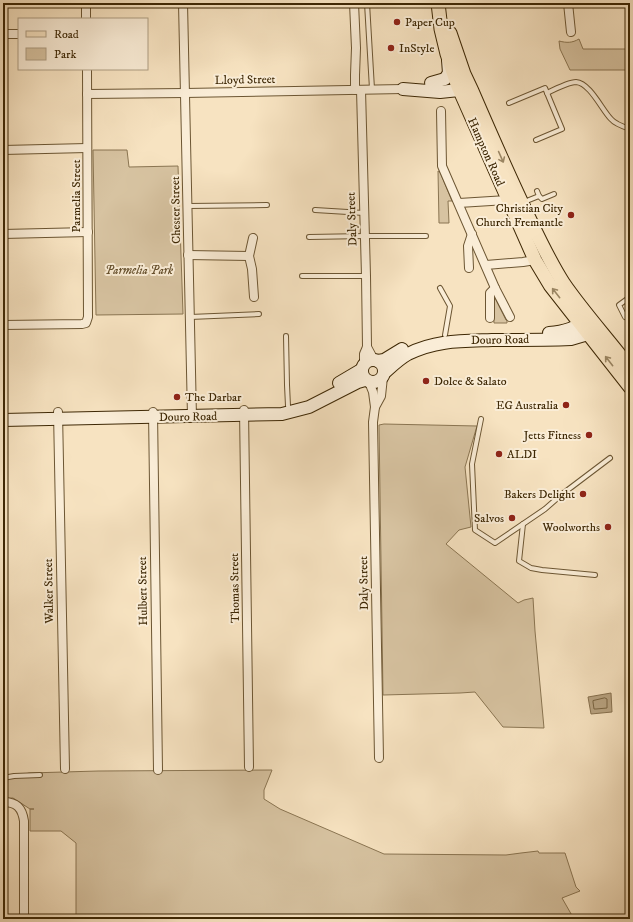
<svg xmlns="http://www.w3.org/2000/svg" width="633" height="922" viewBox="0 0 633 922" font-family="'IM FELL DW Pica',serif">
<style>
.green{fill:#d7c3a1;stroke:#8a7552}
.water{fill:#b8a381;stroke:#87714f}
.lines{fill:none;stroke-linecap:round;stroke-linejoin:round}
.shore{stroke:#7a6542;stroke-width:1}
.lane-casing{stroke:#6c5633;stroke-width:6}
.street-casing{stroke:#6c5633;stroke-width:10}
.secondary-casing{stroke:#3d2704;stroke-width:14}
.primary-casing{stroke:#3d2704;stroke-width:15}
.lane{stroke:#faedd7;stroke-width:4}
.street{stroke:#faedd7;stroke-width:8}
.secondary{stroke:#faedd7;stroke-width:12}
.primary{stroke:#f7e3c1;stroke-width:13}
.oneway{stroke:#9a8562}
.poi-dot{fill:#8f2418;stroke:#faedd7;stroke-width:1.5}
.labels{text-anchor:middle;dominant-baseline:central;stroke-width:4;stroke-linejoin:round;paint-order:stroke}
.poi-label{font-size:12px;fill:#3d2704;stroke:#faedd7;text-anchor:end}
.street-label{font-size:12px;fill:#3d2704;stroke:#faedd7}
.park-label{font-size:12px;font-style:italic;fill:#644e2b;stroke:#faedd7}
</style>
<rect width="100%" height="100%" fill="#f7e3c1"/>
<filter id="stains"><feTurbulence type="fractalNoise" baseFrequency=".005" numOctaves="4"/><feColorMatrix values="0 0 0 0 .2 0 0 0 0 .09 0 0 0 0 .02 0 0 0 .5 -.17"/></filter>
<radialGradient id="worn" r=".72"><stop offset=".6" stop-color="#630" stop-opacity="0"/><stop offset="1" stop-color="#630" stop-opacity=".3"/></radialGradient>
<g class="green">
<path d="M 579,39 L 583,49 L 630,49 L 630,70 L 570,70 L 560,49 L 559,41 C 567,43 572,43 579,39 Z"/>
<polygon points="93,150 127,150 129,167 178,166 183,314 96,315"/>
<polygon points="438,171 440,172 452,201 448,201 449,223 439,223"/>
<polygon points="493,294 506,320 507,320 507,323 494,323"/>
<polygon points="384,424 477,426 465,467 471,527 459,530 446,544 518,603 524,600 533,598 535,631 544,728 503,727 475,692 460,693 383,695 379,425"/>
<polygon points="272,770 264,790 264,799 280,809 384,854 506,855 521,853 538,851 539,853 565,853 576,887 580,891 562,898 574,919 76,919 76,843 61,831 30,831 30,809 34,809 30,809 13,798 3,798 3,780 29,773 98,771"/>
</g>
<polygon class="water" points="611,693 612,712 591,714 588,697"/>
<g class="lines">
<polygon class="shore" points="605,698 607,699 607,708 596,709 594,709 593,702 593,701"/>
<g class="lane-casing">
<g id="lane">
<polyline points="367,3 372,89"/>
<path d="M 547,93 C 553,90 570,82 576,82 C 590,83 602,110 611,119 C 615,124 624,127 630,129"/>
<polyline points="509,103 545,88 562,129 536,140"/>
<polyline points="539,196 542,199 554,194"/>
<polyline points="524,202 539,196 537,191"/>
<polyline points="188,206 267,205"/>
<polyline points="315,210 364,213"/>
<polyline points="309,237 365,236 426,236"/>
<polyline points="302,276 366,276"/>
<polyline points="440,288 450,306 445,335"/>
<polyline points="190,317 259,314"/>
<polyline points="625,317 619,305 630,297"/>
<polyline points="286,336 287,385 288,406"/>
<polyline points="481,419 472,464 475,530 495,543 523,524"/>
<polyline points="595,575 542,570 531,568 519,561 523,524 545,509 561,495 610,458"/>
<polyline points="3,778 14,776 40,775"/>
</g>
</g>
<g class="street-casing">
<g id="street">
<polyline points="86,3 86,19"/>
<polyline points="183,3 192,417"/>
<polyline points="354,3 356,48 355,75 355,90"/>
<polyline points="568,3 571,32"/>
<polyline points="3,34 19,34"/>
<polyline points="361,90 366,276 367,347 364,354 364,364"/>
<polyline points="87,94 185,93 403,89"/>
<polyline points="441,111 442,166 495,288 510,317"/>
<polyline points="3,150 87,148"/>
<polyline points="459,203 507,200"/>
<polyline points="3,234 88,232"/>
<polyline points="253,238 249,256 252,269 254,297"/>
<polyline points="188,255 249,256"/>
<polyline points="486,265 523,262 535,260"/>
<polyline points="469,268 468,246 472,234"/>
<polyline points="490,318 490,293 495,288"/>
<polyline points="3,325 82,324 86,323 88,317 87,69"/>
<polyline points="367,347 374,360"/>
<polyline points="369,382 373,392 375,407"/>
<polyline points="244,410 249,767"/>
<polyline points="58,412 65,769"/>
<polyline points="153,412 158,770"/>
<polyline points="379,758 373,422 375,407 381,396 383,377"/>
<path d="M 3,802 C 17,802 22,808 24,821 L 24,919"/>
</g>
</g>
<g class="secondary-casing">
<g id="secondary">
<polyline points="431,83 445,79 449,73 448,60"/>
<polyline points="403,89 440,92 459,90 462,81"/>
<path d="M 549,333 C 565,332 575,328 588,319"/>
<circle cx="373" cy="371" r="11"/>
<polyline points="378,361 384,360 402,349"/>
<path d="M 384,373 C 392,366 399,359 408,354 C 436,340 462,341 492,340 C 518,340 545,340 571,339 L 588,334 L 596,328"/>
<polyline points="339,383 361,370"/>
<polyline points="3,420 282,414 309,407 358,382 365,380"/>
</g>
</g>
<g class="primary-casing">
<g id="primary">
<polyline points="438,3 441,29 447,54 457,84 535,260 550,285 630,387"/>
<path d="M 450,33 L 464,74 L 472,91 C 491,135 510,179 531,222 C 541,243 551,264 564,284 C 584,313 608,339 630,368"/>
</g>
</g>
<use href="#lane" class="lane"/>
<use href="#street" class="street"/>
<use href="#secondary" class="secondary"/>
<use href="#primary" class="primary"/>
</g>
<defs><path id="oneway-shaft" d="M-6 0H5M1.5-3L5.5 0L1.5 3" fill="none" stroke-width="1.6" stroke-linecap="round" stroke-linejoin="round"/></defs>
<g class="oneway">
<use href="#oneway-shaft" transform="translate(501 157) rotate(66)"/>
<use href="#oneway-shaft" transform="translate(556 293) rotate(-128)"/>
<use href="#oneway-shaft" transform="translate(609 361) rotate(-128)"/>
</g>
<g class="poi-dot">
<circle cx="397" cy="22" r="4"/>
<circle cx="391" cy="48" r="4"/>
<circle cx="571" cy="215" r="4"/>
<circle cx="426" cy="381" r="4"/>
<circle cx="177" cy="397" r="4"/>
<circle cx="566" cy="405" r="4"/>
<circle cx="589" cy="435" r="4"/>
<circle cx="499" cy="454" r="4"/>
<circle cx="583" cy="494" r="4"/>
<circle cx="512" cy="518" r="4"/>
<circle cx="608" cy="527" r="4"/>
</g>
<g class="labels">
<g class="poi-label">
<text x="405" y="22" text-anchor="start">Paper Cup</text>
<text x="399" y="48" text-anchor="start">InStyle</text>
<text x="563" y="208">Christian City<tspan x="563" dy="14">Church Fremantle</tspan></text>
<text x="434" y="381" text-anchor="start">Dolce &amp; Salato</text>
<text x="185" y="397" text-anchor="start">The Darbar</text>
<text x="558" y="405">EG Australia</text>
<text x="581" y="435">Jetts Fitness</text>
<text x="507" y="454" text-anchor="start">ALDI</text>
<text x="575" y="494">Bakers Delight</text>
<text x="504" y="518">Salvos</text>
<text x="600" y="527">Woolworths</text>
</g>
<g class="street-label">
<text transform="translate(245 80) rotate(-1)">Lloyd Street</text>
<text transform="translate(486 152) rotate(66)">Hampton Road</text>
<text transform="translate(76 196) rotate(-90)">Parmelia Street</text>
<text transform="translate(176 210) rotate(-91)">Chester Street</text>
<text transform="translate(352 219) rotate(-92)">Daly Street</text>
<text transform="translate(500 340) rotate(-1)">Douro Road</text>
<text transform="translate(188 417) rotate(-1)">Douro Road</text>
<text transform="translate(364 583) rotate(-91)">Daly Street</text>
<text transform="translate(235 588) rotate(-91)">Thomas Street</text>
<text transform="translate(49 591) rotate(-91)">Walker Street</text>
<text transform="translate(143 591) rotate(-91)">Hulbert Street</text>
</g>
<g class="park-label">
<text x="139" y="270">Parmelia Park</text>
</g>
</g>
<rect width="633" height="922" fill="none" stroke="#f7e3c1" stroke-width="16"/>
<rect x="4" y="4" width="625" height="914" fill="none" stroke="#3d2704" stroke-width="2"/>
<rect x="8" y="8" width="617" height="906" fill="none" stroke="#3d2704"/>
<rect x="18" y="18" width="130" height="52" fill="#faedd7" stroke="#ae9e83"/>
<rect x="26" y="31" width="20" height="6" fill="#f7e3c1" stroke="#ae9e83"/>
<text x="54" y="38" font-size="12" fill="#3d2704">Road</text>
<rect x="26" y="48" width="20" height="12" fill="#d7c3a1" stroke="#ae9e83"/>
<text x="54" y="58" font-size="12" fill="#3d2704">Park</text>
<rect width="100%" height="100%" filter="url(#stains)"/>
<rect width="100%" height="100%" fill="url(#worn)"/>
</svg>
